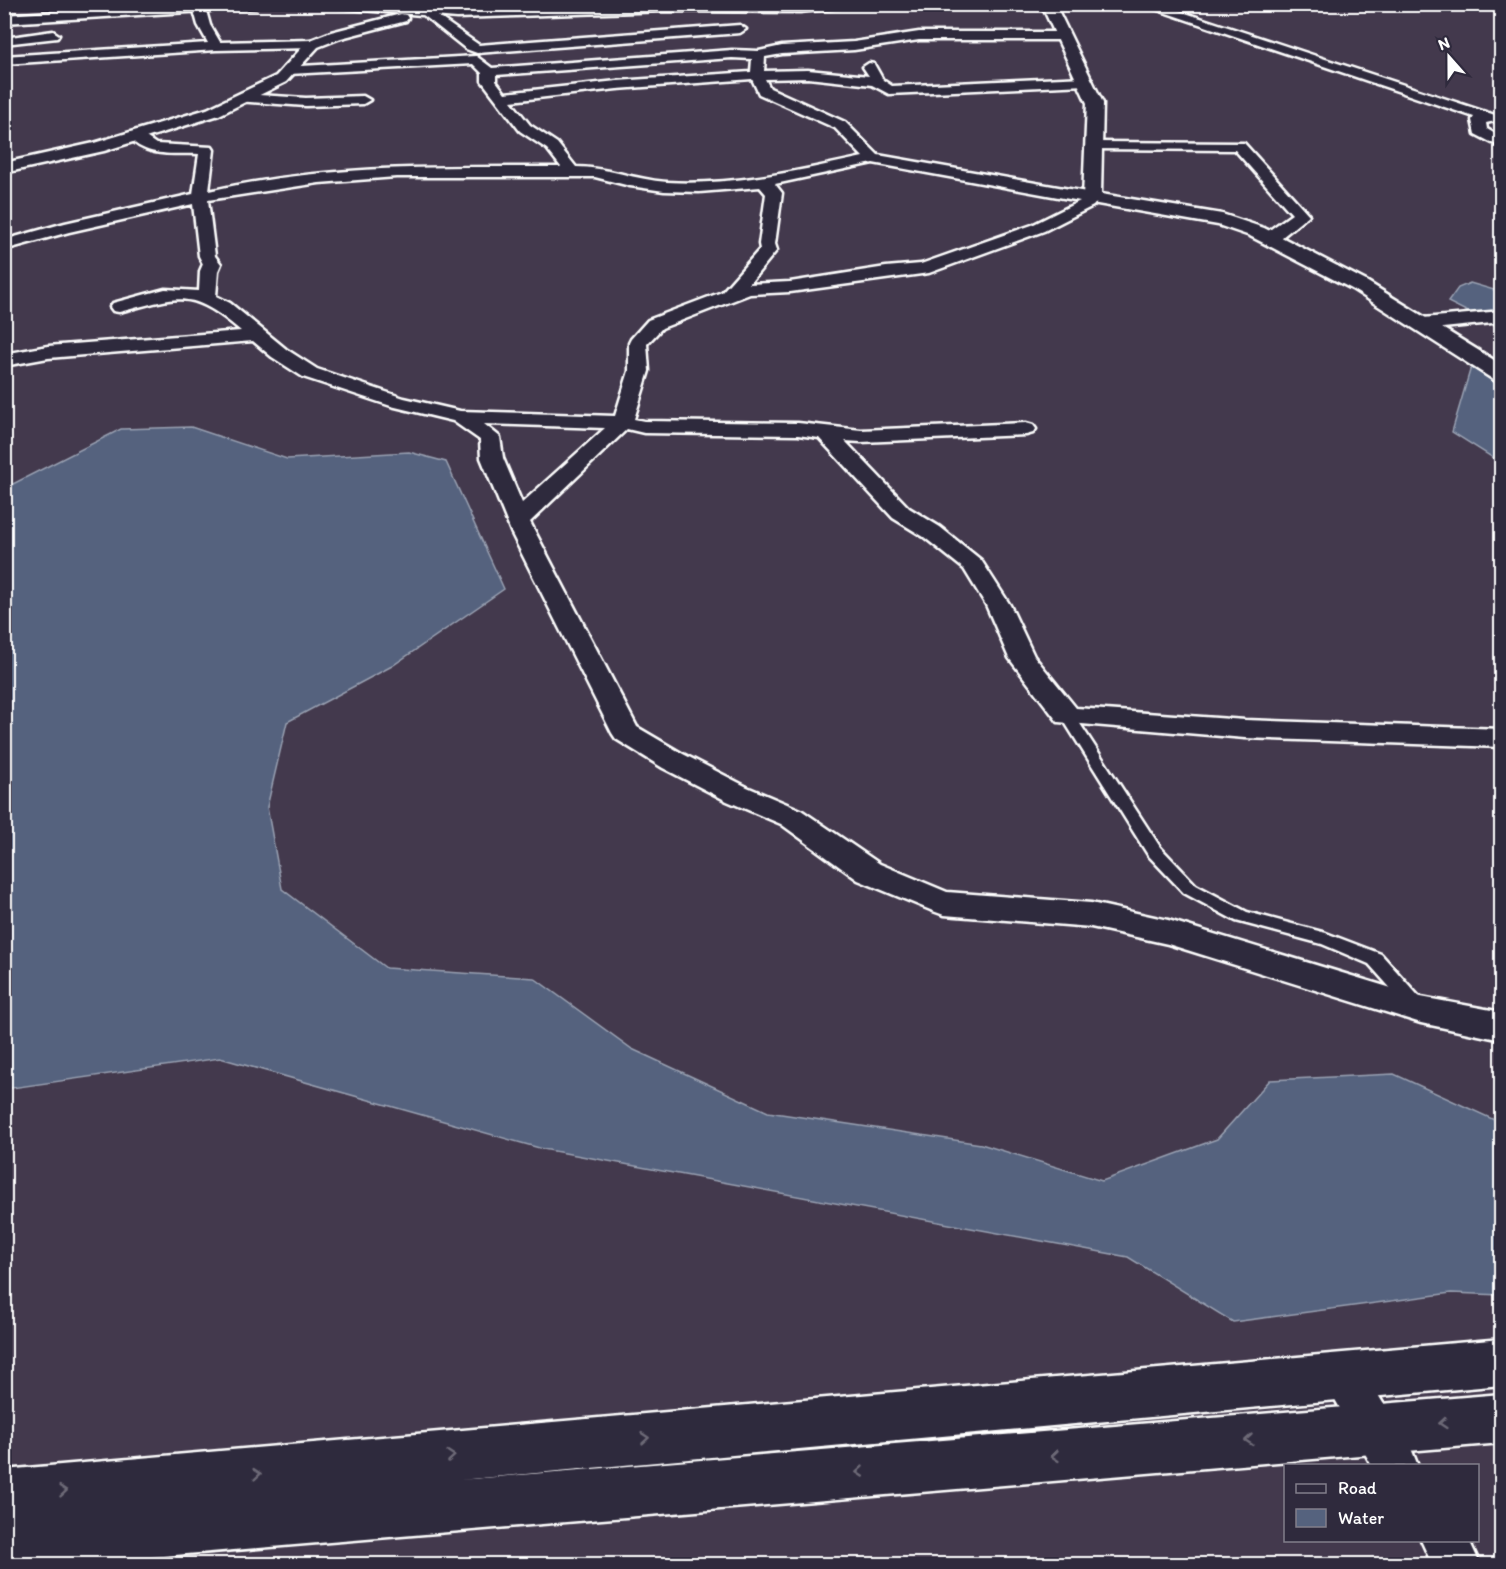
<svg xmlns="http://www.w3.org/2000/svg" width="1506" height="1569" viewBox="0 0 1506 1569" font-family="Itim,sans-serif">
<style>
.water{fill:#55627e;stroke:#99a1b2;stroke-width:1.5}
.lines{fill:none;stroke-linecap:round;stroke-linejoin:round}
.lane-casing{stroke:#fff;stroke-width:5}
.street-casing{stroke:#fff;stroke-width:5}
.secondary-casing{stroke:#fff;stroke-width:5}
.highway-casing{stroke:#fff;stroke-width:5}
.lane{fill:#2f2a3d;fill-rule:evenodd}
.street{fill:#2f2a3d;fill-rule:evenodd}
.secondary{fill:#2f2a3d;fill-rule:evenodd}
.highway{fill:#2f2a3d;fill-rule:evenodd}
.oneway{stroke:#6d6a77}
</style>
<rect width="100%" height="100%" fill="#43394d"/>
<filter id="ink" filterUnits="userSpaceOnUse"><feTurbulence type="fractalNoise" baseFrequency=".0167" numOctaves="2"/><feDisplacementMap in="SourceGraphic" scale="12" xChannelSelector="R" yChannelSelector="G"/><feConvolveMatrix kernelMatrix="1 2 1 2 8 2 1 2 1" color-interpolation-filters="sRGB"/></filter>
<g filter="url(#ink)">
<g class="water">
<polygon points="1470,283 1501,292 1501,311 1470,313 1448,302 1458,288"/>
<polygon points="1471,367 1501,387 1501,463 1452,432"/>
<polygon points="191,427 287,459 409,452 446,462 504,589 392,666 287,722 267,807 282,889 386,968 534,978 632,1049 768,1112 981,1144 1102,1181 1217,1139 1270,1080 1394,1074 1501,1123 1501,1295 1451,1293 1233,1322 1128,1257 543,1149 220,1058 5,1089 5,488 121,429"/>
</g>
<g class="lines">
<g class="lane-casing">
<polygon id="lane" points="1068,711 1073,713 1160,847 1196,885 1247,912 1326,933 1381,954 1423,1001 1426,1006 1423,1011 1417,1013 1411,1011 1369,964 1322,944 1236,921 1184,893 1148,855 1061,716"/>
</g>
<g class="street-casing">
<g id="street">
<polygon points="4,4 13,4 8,14 4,15"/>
<polygon points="195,4 203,5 205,7 210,25 220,42 313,40 319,44 313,48 216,50 4,64 4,56 208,43 198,25 193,7"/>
<polygon points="1140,4 1158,4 1495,115 1497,118 1495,121 1486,123 1487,129 1502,138 1502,148 1475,134 1472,120 1474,117"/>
<polygon points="426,8 479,45 740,25 746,29 740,33 477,53 466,49 422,14 420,12"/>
<polygon points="53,31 59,35 57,38 4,44 4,38"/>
<path d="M 919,32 L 1063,32 L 1069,36 L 1063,40 L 919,40 L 854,50 L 782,54 L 765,57 L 764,71 L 808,70 L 869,76 L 863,67 L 869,63 L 874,64 L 883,80 L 892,86 L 1085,77 L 1092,81 L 1085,85 L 889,94 L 872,85 L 808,78 L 765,79 L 770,88 L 845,122 L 878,155 L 1092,193 L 1100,198 L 1093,206 L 1044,231 L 929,273 L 790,292 L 750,294 L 662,328 L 647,344 L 649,371 L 634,419 L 644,421 L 798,423 L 861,430 L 1026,423 L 1033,425 L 1036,429 L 1033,433 L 1026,435 L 861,442 L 845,441 L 909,508 L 940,527 L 981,560 L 1010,605 L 1034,656 L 1076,708 L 1245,720 L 1502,729 L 1502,747 L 1245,738 L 1058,722 L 1009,658 L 986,605 L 964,569 L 924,537 L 893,518 L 819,438 L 798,435 L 644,433 L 627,429 L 530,522 L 637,727 L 683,754 L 747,787 L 801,810 L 880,864 L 947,892 L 1091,903 L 1168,920 L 1421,997 L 1502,1012 L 1502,1040 L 1421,1023 L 1168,944 L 1091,927 L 944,915 L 933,911 L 858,880 L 781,824 L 727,801 L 663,768 L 616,739 L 612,733 L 512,534 L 481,458 L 480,440 L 453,421 L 391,406 L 303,377 L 272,357 L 253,341 L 48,358 L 4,366 L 4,354 L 48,346 L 241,331 C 189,287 180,297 119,312 L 113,311 L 110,307 L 113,303 L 165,289 L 199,291 L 200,271 L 203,264 L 199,256 L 193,204 L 69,232 L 4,250 L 4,240 L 65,223 L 193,194 L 199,154 C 174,153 145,158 128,136 L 130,133 L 140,133 L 156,144 L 212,147 L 214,150 L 209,191 C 324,164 443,167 561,167 L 547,149 L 520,131 L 482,81 L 482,73 L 473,64 L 289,74 L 283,70 L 284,67 L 476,56 L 492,68 L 732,50 L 759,51 L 782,46 L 854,42 ZM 732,58 L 752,59 L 751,72 L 617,81 L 505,93 L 496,81 L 496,75 ZM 752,79 L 759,94 L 835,128 L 863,157 C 798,171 733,186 667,182 C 636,180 607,167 576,167 L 557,143 L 530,125 L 511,101 L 617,89 ZM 873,163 L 1080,201 L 1032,225 L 921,264 L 886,267 L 790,282 L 749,284 L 777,250 L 775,244 L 782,193 L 775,184 ZM 396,177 L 595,177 L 630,186 L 664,191 L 699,192 L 760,187 L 766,194 L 759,244 L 760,249 L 722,292 L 648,320 L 631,339 L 629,343 L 629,371 L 615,416 L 460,411 L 404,398 L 317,369 L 286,349 L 230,303 L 216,296 L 218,271 L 221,264 L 215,256 L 208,200 L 319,183 ZM 484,424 L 605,428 L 522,503 L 503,458 L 500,437 Z"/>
<polygon points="242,94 306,98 363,96 370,100 363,104 306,106 237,101 235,98"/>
<polygon points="1093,142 1244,143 1309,215 1276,242 1264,242 1262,238 1264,234 1292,214 1235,150 1088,149 1086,146"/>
<polygon points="1502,311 1502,322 1423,330 1416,328 1414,324 1416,320 1423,318"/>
<polygon points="1342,1354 1357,1360 1412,1451 1418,1466 1372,1466 1321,1374 1327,1360"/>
<polygon points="1421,1540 1469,1540 1480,1564 1432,1564"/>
</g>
</g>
<g class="secondary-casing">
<g id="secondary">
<polygon points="180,4 262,4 256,8 4,23 4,15"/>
<polygon points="333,4 392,4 457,10 621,4 846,4 840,8 800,12 667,11 457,18 339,8"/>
<polygon points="1035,4 1055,4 1103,103 1101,194 1222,214 1264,228 1366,281 1502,365 1502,382 1494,380 1352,289 1250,236 1218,225 1086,202 1083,198 1087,103 1044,10"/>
<polygon points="401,14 406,15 408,18 406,21 341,38 318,47 286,82 219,115 104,151 4,173 4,163 94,143 207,109 276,76 308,41 331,32"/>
</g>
</g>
<g class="highway-casing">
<polygon id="highway" points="1502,1339 1502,1385 459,1480 1502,1394 1502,1443 69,1564 4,1564 4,1470"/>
</g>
<use href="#lane" class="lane"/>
<use href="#street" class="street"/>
<use href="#secondary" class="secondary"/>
<use href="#highway" class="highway"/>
</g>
<defs><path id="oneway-chevron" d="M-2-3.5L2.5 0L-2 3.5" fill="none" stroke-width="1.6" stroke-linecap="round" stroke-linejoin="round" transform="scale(1.5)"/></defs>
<g class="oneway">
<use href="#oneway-chevron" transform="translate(1443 1423) rotate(175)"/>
<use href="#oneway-chevron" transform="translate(645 1438) rotate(-5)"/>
<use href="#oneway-chevron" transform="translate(1249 1440) rotate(175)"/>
<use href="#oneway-chevron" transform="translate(451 1456) rotate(-5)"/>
<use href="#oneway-chevron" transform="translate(1055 1456) rotate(175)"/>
<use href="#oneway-chevron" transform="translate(860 1472) rotate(175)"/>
<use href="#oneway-chevron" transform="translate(257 1474) rotate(-5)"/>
<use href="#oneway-chevron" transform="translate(63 1491) rotate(-5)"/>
</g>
</g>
<rect width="1506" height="1569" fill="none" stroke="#2f2a3d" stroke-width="24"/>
<rect x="12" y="12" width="1482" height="1545" fill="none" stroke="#fff" stroke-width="2" filter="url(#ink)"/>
<rect x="1284" y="1464" width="195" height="78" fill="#2f2a3d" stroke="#827f8b" stroke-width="1.5"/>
<rect x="1296" y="1484" width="30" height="9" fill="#2f2a3d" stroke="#827f8b" stroke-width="1.5"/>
<text x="1338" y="1494" font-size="18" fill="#ffffff">Road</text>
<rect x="1296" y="1509" width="30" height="18" fill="#55627e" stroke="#827f8b" stroke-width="1.5"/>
<text x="1338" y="1524" font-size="18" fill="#ffffff">Water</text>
<g transform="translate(1449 57) rotate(339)" stroke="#2f2a3d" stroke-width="4.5" paint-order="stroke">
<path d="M0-4.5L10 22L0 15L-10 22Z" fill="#ffffff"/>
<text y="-9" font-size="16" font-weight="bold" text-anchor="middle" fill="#ffffff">N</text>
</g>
</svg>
